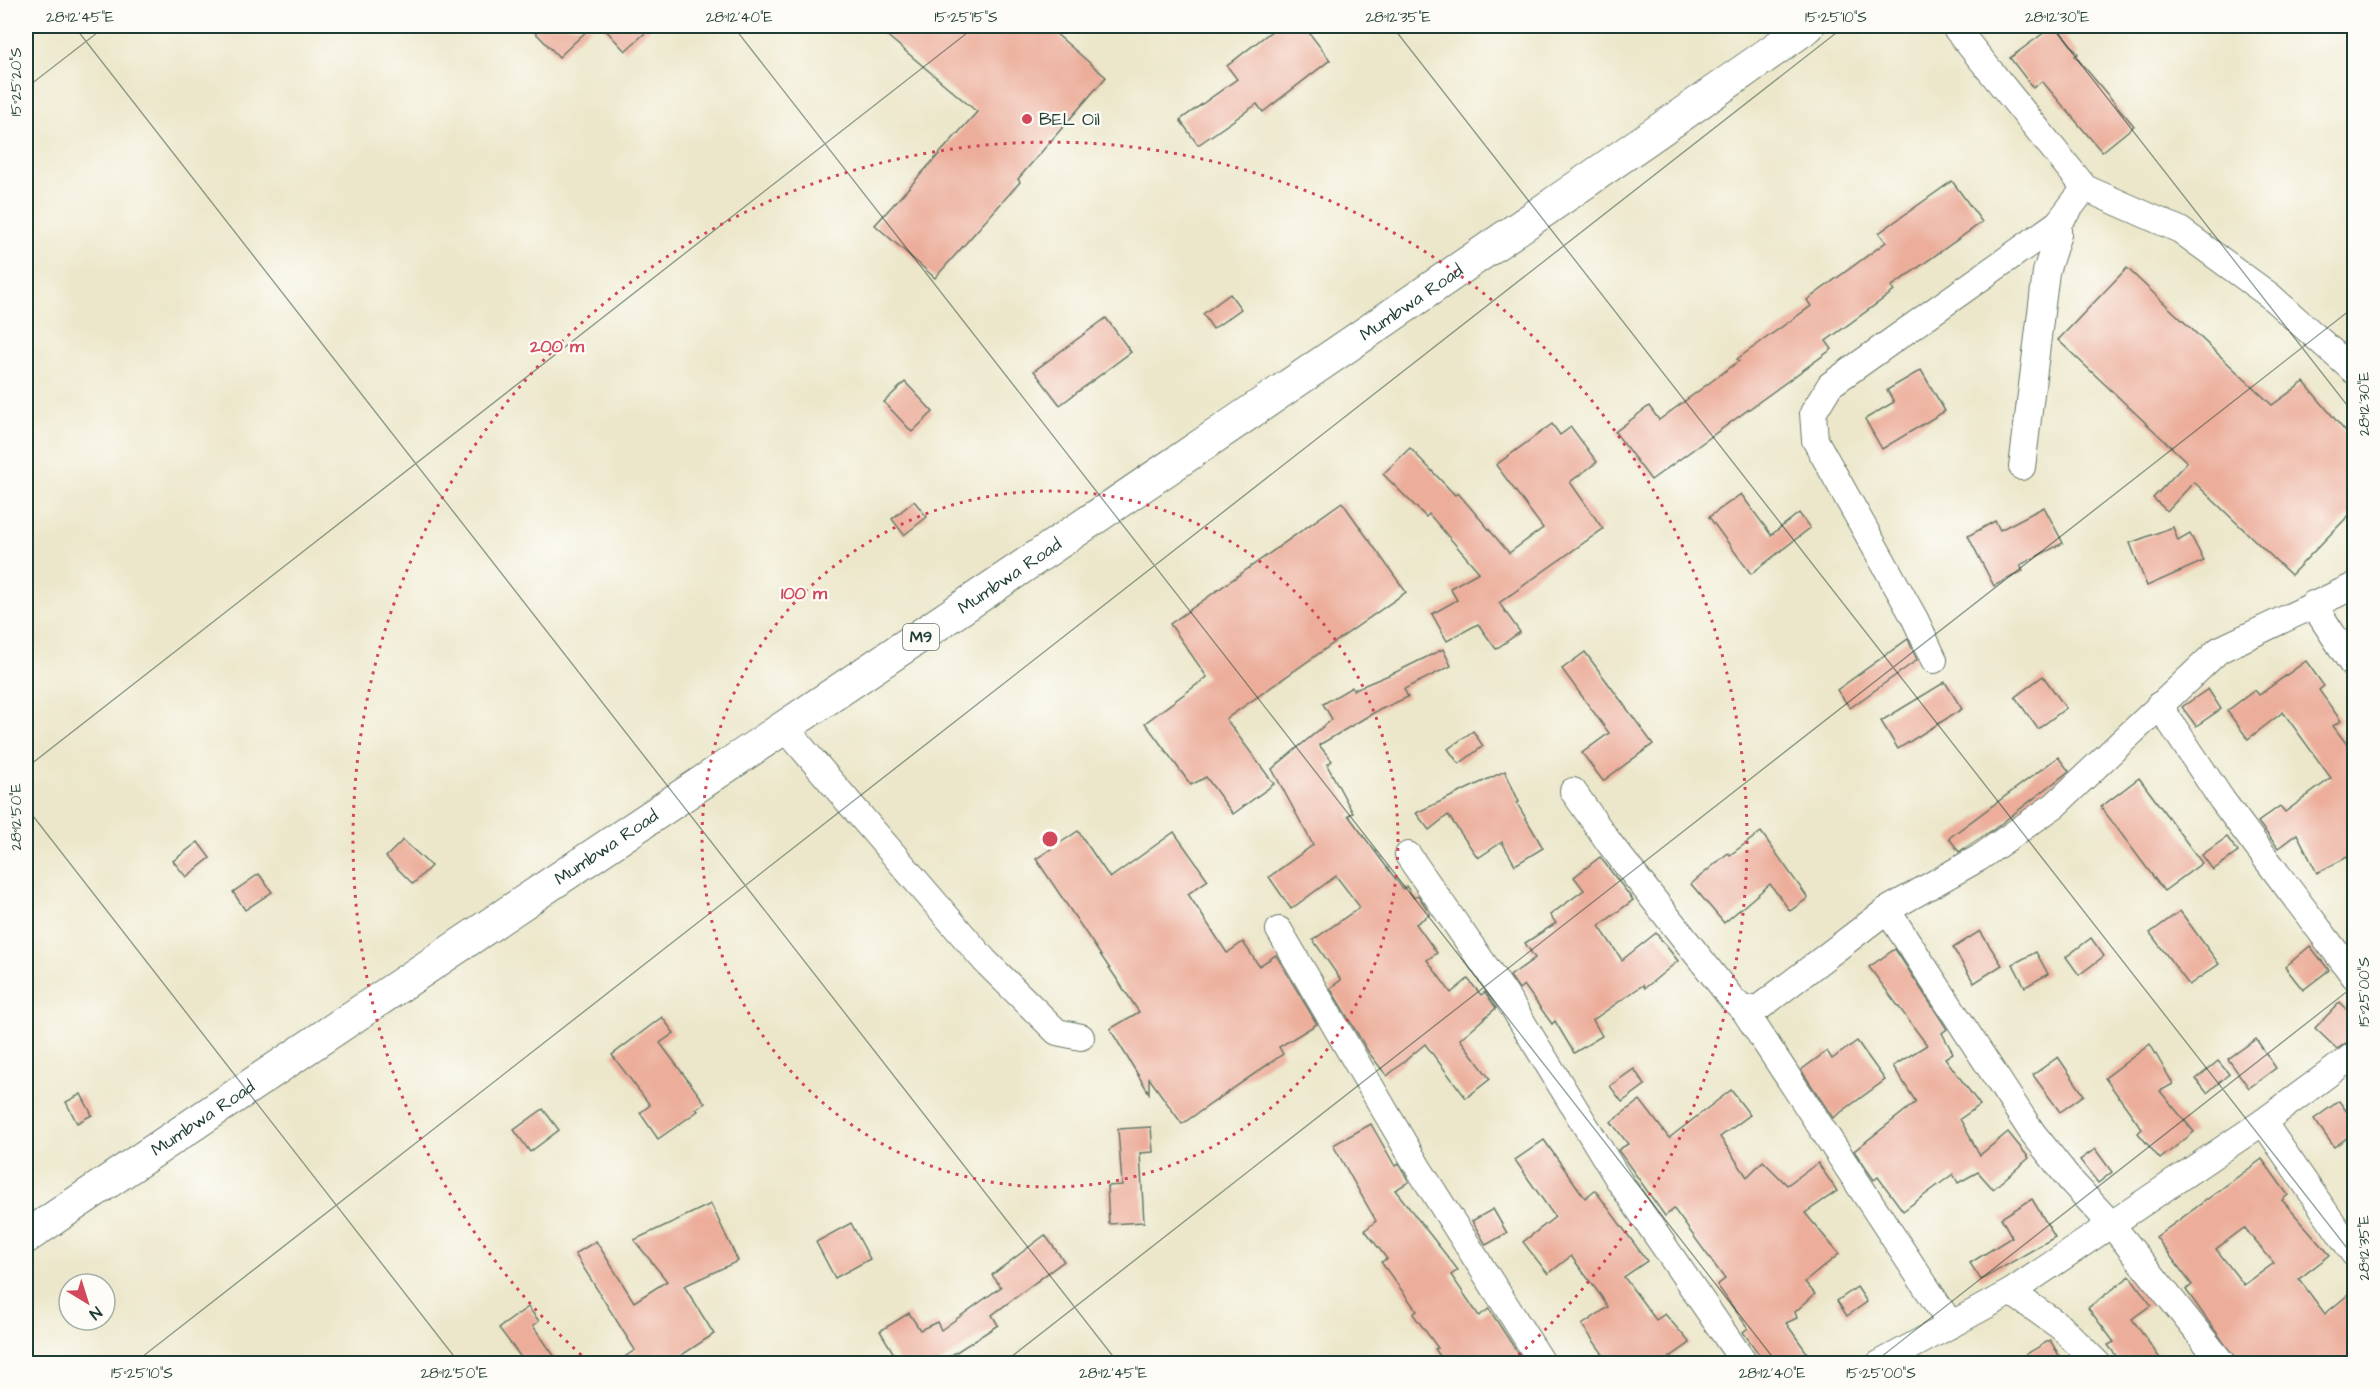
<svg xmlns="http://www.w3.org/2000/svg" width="2380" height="1389" viewBox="0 0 2380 1389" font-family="'Architects Daughter',sans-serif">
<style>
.building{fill:#ecae9b;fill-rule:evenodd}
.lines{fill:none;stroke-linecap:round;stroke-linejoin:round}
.street-casing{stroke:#677868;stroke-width:28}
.primary-casing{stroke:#677868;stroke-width:35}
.street{stroke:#fff;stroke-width:26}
.primary{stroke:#fff;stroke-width:33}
.ticks{fill:none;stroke:#1f3d34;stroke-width:1.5;stroke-opacity:0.45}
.ring{fill:none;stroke:#d1495b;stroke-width:3;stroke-dasharray:3 6}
.poi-dot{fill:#d1495b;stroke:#fdfcf7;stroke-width:2}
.labels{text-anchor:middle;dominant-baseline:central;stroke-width:4.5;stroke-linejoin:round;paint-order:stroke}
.shield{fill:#fdfcf7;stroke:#62766e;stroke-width:1.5}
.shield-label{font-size:16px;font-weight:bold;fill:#1f3d34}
.poi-label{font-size:18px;fill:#1f3d34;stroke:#fdfcf7;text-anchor:start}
.street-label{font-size:18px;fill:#1f3d34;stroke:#fdfcf7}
.centre{fill:#d1495b;stroke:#fdfcf7;stroke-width:3}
.ring-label{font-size:18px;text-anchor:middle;font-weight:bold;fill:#d1495b;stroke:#fdfcf7;stroke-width:4.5;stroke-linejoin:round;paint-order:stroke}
.neatline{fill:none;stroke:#1f3d34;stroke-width:2}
.ticks-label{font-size:15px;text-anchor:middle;fill:#1f3d34}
</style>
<rect width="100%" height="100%" fill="#fdfcf7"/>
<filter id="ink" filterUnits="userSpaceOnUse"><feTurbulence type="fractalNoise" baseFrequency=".0167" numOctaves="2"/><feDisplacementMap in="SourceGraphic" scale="12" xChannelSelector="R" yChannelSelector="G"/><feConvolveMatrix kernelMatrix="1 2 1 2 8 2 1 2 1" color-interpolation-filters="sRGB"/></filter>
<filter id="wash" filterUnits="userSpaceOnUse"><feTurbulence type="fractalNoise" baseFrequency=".008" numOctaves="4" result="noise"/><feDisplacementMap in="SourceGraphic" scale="24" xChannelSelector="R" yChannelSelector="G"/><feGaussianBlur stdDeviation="1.35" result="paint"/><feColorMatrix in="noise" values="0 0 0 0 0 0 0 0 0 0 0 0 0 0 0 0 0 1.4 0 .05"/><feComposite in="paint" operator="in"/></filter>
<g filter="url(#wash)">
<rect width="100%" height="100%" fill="#ece7ca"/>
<g id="blocks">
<g class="building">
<polygon points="529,26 592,26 559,57"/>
<polygon points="602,26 653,26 625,51"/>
<polygon points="876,26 1047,26 1106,77 1018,179 1020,182 935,278 875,225 977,112"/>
<polygon points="1278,26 1304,26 1330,60 1263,112 1257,104 1198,145 1180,120 1237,79 1227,66"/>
<polygon points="2053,26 2056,26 2078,54 2075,56 2134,126 2102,152 2042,81 2033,88 2010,58"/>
<polygon points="1952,181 1982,222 1891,287 1894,291 1826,341 1832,349 1651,480 1615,432 1649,406 1659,420 1739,361 1737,359 1811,306 1807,300 1886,242 1879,233"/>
<polygon points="2127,268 2272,405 2304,382 2355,443 2355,509 2291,575 2194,482 2167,511 2153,498 2187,462 2058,340"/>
<polygon points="1230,294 1241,309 1213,329 1203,314"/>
<polygon points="1106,318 1131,352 1060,405 1034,371"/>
<polygon points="1921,370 1945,411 1882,449 1865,419 1894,402 1887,390"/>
<polygon points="905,382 933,412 912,432 884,402"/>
<polygon points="1552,424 1560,435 1571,427 1597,462 1570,482 1603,529 1499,603 1520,632 1496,649 1478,624 1447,641 1432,614 1457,600 1450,588 1479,572 1429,514 1426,517 1383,474 1410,448 1455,495 1458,493 1509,553 1543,528 1496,465"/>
<polygon points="1741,494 1771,535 1799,513 1810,528 1751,574 1709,517"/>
<polygon points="914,501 927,517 904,535 892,519"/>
<polygon points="1342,502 1406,592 1226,719 1274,784 1233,814 1206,777 1191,785 1145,723 1207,677 1170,624"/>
<polygon points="2044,507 2063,543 2020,565 2023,571 1994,586 1968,536 1995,521 2000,530"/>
<polygon points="2173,527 2178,541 2190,534 2204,561 2147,586 2130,543"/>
<polygon points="1908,639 1917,660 1850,708 1837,690"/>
<polygon points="1443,649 1451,666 1404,689 1408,697 1375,712 1319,745 1332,761 1327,765 1353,813 1348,815 1403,889 1406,886 1414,898 1418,895 1430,914 1416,924 1437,953 1427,960 1451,993 1468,979 1481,995 1485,992 1496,1008 1460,1039 1490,1079 1466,1098 1425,1044 1387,1076 1369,1053 1330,988 1341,980 1313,940 1360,907 1336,876 1291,909 1269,877 1313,845 1272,769 1332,719 1323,704 1352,687 1353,690 1396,672"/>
<polygon points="1585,652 1653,744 1603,781 1582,753 1609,733 1562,669"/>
<polygon points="2306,661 2324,686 2319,690 2341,721 2333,726 2355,755 2355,853 2317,873 2297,834 2278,848 2258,822 2280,806 2285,812 2331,778 2283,712 2248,739 2227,711 2255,690 2259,695"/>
<polygon points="2043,676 2066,708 2038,729 2015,697"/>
<polygon points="1945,682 1962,709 1898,749 1881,721"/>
<polygon points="2208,689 2221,709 2196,726 2182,707"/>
<polygon points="1473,731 1483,746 1459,764 1448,749"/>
<polygon points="2058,757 2069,771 1993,830 1959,852 1949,838"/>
<polygon points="1505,771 1519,802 1517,803 1543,848 1515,865 1502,842 1478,858 1448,815 1429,830 1416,813"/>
<polygon points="2139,778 2202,863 2164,891 2101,807"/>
<polygon points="1078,831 1110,878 1174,832 1208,880 1188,894 1227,953 1243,942 1259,966 1276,955 1317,1024 1279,1047 1283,1054 1182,1124 1149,1078 1149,1093 1110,1029 1139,1012 1036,859"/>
<polygon points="1761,832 1808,898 1790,911 1770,884 1724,923 1691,884 1728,853 1730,855"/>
<polygon points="2227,837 2238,852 2213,870 2202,855"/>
<polygon points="403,840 431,866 413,884 386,857"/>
<polygon points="198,842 210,858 186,877 173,861"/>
<polygon points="1600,857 1633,900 1599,926 1622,960 1656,933 1678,961 1645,988 1643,985 1593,1020 1602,1036 1574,1053 1555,1021 1552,1024 1524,985 1519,989 1510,976 1535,958 1525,943 1556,923 1550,915 1584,890 1574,877"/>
<polygon points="259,874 272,892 245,910 233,892"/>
<polygon points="2180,911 2219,964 2189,985 2150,933"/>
<polygon points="1980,931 2002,965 1974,983 1953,948"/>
<polygon points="2091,938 2104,956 2079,975 2066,957"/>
<polygon points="2310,946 2329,970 2303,990 2285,967"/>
<polygon points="1895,949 1947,1029 1942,1033 1953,1053 1945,1058 1980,1105 1960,1119 1980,1155 2008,1132 2029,1158 1993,1189 1978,1172 1958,1183 1953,1174 1903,1211 1878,1177 1874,1180 1854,1151 1916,1102 1893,1066 1927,1045 1869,967"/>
<polygon points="2036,952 2048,974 2025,987 2013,964"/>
<polygon points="2340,1002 2355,1017 2355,1037 2337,1049 2315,1028"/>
<polygon points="662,1017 674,1033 660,1043 705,1103 696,1109 698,1111 658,1139 640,1113 650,1105 612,1055"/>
<polygon points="2256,1039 2276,1068 2249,1088 2228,1059"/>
<polygon points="1857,1041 1885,1080 1833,1118 1801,1070 1827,1051 1832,1059"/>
<polygon points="2150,1044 2173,1084 2160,1091 2194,1132 2160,1159 2138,1133 2142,1129 2105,1078"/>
<polygon points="2058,1057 2084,1095 2060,1112 2033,1075"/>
<polygon points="2218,1061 2229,1074 2207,1093 2196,1079"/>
<polygon points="1634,1069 1645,1085 1622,1102 1610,1086"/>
<polygon points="1731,1090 1750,1115 1720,1137 1747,1177 1763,1161 1787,1185 1818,1163 1837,1191 1805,1213 1839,1254 1805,1282 1815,1294 1795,1312 1797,1318 1786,1323 1815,1364 1766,1364 1743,1332 1748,1328 1717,1285 1725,1279 1674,1209 1665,1216 1618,1150 1628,1144 1611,1122 1640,1100 1669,1138"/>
<polygon points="81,1094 92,1115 77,1123 66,1102"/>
<polygon points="2339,1101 2355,1123 2355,1132 2334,1147 2314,1119"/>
<polygon points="543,1109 559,1130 530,1152 514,1130"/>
<polygon points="1371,1124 1395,1166 1399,1164 1409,1182 1395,1190 1458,1270 1451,1275 1479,1316 1489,1309 1525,1364 1446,1364 1435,1349 1438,1348 1413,1314 1417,1311 1381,1262 1387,1259 1365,1230 1376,1221 1333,1145"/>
<polygon points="1151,1127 1153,1152 1140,1153 1144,1222 1109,1224 1107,1186 1122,1185 1118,1129"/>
<polygon points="1544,1140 1585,1198 1595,1190 1647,1261 1624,1277 1656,1320 1665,1314 1690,1343 1660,1364 1610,1364 1582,1325 1608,1307 1601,1296 1571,1256 1548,1274 1523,1242 1555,1217 1515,1160"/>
<polygon points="2095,1149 2112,1172 2098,1183 2080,1160"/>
<path d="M 2262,1159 L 2288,1195 L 2282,1200 L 2330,1255 L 2299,1279 L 2325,1314 L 2355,1289 L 2355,1364 L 2239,1364 L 2186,1290 L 2192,1285 L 2156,1237 ZM 2244,1228 L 2274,1263 L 2244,1285 L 2216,1249 Z"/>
<polygon points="2032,1199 2055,1237 1981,1280 1970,1263 2012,1237 2001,1218"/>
<polygon points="711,1204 738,1261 684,1286 714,1334 668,1364 614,1364 635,1350 575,1254 596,1241 634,1302 667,1281 634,1240"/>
<polygon points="1493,1209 1507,1233 1486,1245 1472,1221"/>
<polygon points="851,1223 870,1259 835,1278 816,1242"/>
<polygon points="1045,1235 1064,1261 992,1315 998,1325 938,1364 900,1364 880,1331 909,1313 920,1330 937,1322 941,1330 1001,1287 992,1275"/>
<polygon points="2130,1276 2151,1305 2132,1319 2164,1364 2122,1364 2108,1345 2114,1342 2088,1308"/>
<polygon points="1857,1287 1867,1302 1847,1316 1837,1301"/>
<polygon points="528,1307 539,1321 533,1326 560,1364 526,1364 499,1328"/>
<polygon points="2050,1340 2064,1364 2010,1364"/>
</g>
</g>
</g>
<g filter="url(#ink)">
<use href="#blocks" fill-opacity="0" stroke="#677868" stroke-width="1.5"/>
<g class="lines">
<g class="street-casing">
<g id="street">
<polyline points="1954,26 2085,188 2180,230 2269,295 2354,371"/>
<polyline points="2022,467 2046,272 2058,234 2058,223 2085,188"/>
<polyline points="2313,604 2354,667"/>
<polyline points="1934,660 1915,619 1815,440 1813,413 1830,385 2058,223"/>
<polyline points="2159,705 2222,800 2354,976"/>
<polyline points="785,728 985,961 1057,1032 1081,1037"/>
<polyline points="1573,791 1610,844 1732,999 1744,1010 1760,1007 1887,910 1979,858 2055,805 2219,650 2354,586"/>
<polyline points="1408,855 1508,999 1620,1182 1745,1364"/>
<polyline points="1887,910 2032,1132 2071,1181 2111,1224 2223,1364"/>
<polyline points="1279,930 1419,1169 1543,1364"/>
<polyline points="1744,1010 1951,1325"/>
<polyline points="2263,1122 2354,1254"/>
<polyline points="2011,1292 2061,1327 2098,1364"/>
<polyline points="1879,1364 2011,1292 2263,1122 2354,1055"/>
</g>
</g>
<g class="primary-casing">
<g id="primary">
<path id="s1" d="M 26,1237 C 621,835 1221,440 1808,26"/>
</g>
</g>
<use href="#street" class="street"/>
<use href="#primary" class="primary"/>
</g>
</g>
<path class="ticks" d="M 74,26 L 1119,1364M 733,26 L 1778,1364M 1392,26 L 2354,1257M 2051,26 L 2354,414M 26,88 L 106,26M 26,768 L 976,26M 26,807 L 460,1364M 133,1364 L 1845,26M 1002,1364 L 2354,307M 1872,1364 L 2354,986"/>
<g class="ring">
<circle cx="1050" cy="839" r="348"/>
<path d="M588 1361A697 697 0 1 1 1512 1361"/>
</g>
<circle class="poi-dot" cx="1027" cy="119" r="6"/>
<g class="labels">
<rect class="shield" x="903" y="624" width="36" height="26" rx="4.5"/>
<g class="shield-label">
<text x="921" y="637">M9</text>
</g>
<g class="poi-label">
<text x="1039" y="119">BEL Oil</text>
</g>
<g class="street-label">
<text stroke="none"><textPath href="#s1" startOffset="1671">Mumbwa Road</textPath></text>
<text stroke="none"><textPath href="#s1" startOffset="1185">Mumbwa Road</textPath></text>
<text stroke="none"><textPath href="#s1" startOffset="699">Mumbwa Road</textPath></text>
<text stroke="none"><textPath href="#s1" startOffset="213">Mumbwa Road</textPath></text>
</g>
</g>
<circle cx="1050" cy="839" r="9" class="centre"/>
<g class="ring-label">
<text x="557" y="352">200 m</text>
<text x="804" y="599">100 m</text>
</g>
<rect width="2380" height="1389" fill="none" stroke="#fdfcf7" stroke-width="66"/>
<g transform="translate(87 1302) rotate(142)"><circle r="28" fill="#fdfcf7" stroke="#a4b0a9" stroke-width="1.5"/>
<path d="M0-4.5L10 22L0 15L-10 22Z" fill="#d1495b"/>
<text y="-9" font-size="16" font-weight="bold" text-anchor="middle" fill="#1f3d34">N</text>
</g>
<rect x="33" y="33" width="2314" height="1323" class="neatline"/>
<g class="ticks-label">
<text x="80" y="22">28°12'45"E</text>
<text x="739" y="22">28°12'40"E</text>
<text x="966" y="22">15°25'15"S</text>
<text x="1398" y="22">28°12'35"E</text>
<text x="1836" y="22">15°25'10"S</text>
<text x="2057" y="22">28°12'30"E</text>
<text transform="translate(16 82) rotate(-90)" y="5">15°25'20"S</text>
<text transform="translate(2364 404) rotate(-90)" y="5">28°12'30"E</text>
<text transform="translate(16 817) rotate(-90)" y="5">28°12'50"E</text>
<text transform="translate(2364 992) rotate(-90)" y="5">15°25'00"S</text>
<text transform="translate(2364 1248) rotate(-90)" y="5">28°12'35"E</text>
<text x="142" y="1378">15°25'10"S</text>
<text x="454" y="1378">28°12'50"E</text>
<text x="1113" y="1378">28°12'45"E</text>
<text x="1772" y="1378">28°12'40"E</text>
<text x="1881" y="1378">15°25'00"S</text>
</g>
</svg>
